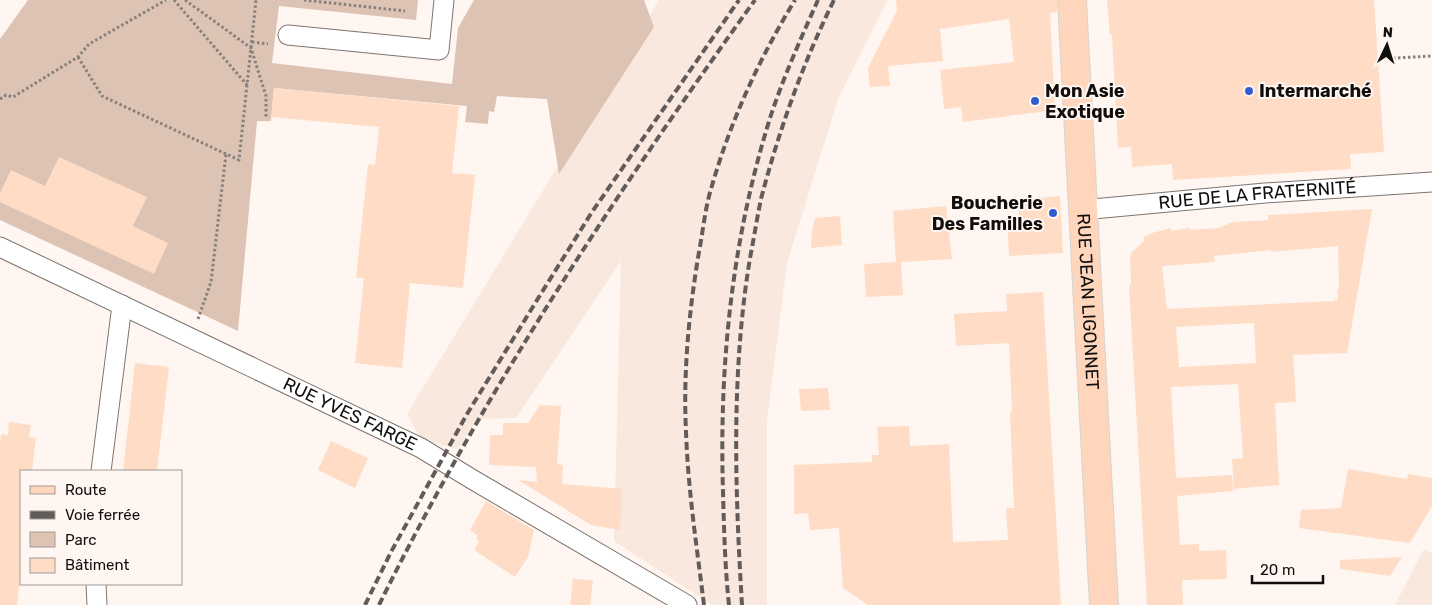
<svg xmlns="http://www.w3.org/2000/svg" width="1432" height="605" viewBox="0 0 1432 605" font-family="Rubik,sans-serif">
<style>
.built{fill:#f8e8de}
.green{fill:#ddc3b3}
.building{fill:#fedcc6;fill-rule:evenodd}
.lines{fill:none;stroke-linecap:round;stroke-linejoin:round}
.street-casing{stroke:#7c7570;stroke-width:21}
.primary-casing{stroke:#d4d4d3;stroke-width:30}
.path{stroke:#86807d;stroke-width:3;stroke-dasharray:2.5 2.5;stroke-linecap:butt}
.street{stroke:#fff;stroke-width:19}
.primary{stroke:#ffd6bb;stroke-width:28}
.rail{stroke:#615c59;stroke-width:4;stroke-dasharray:8 4;stroke-linecap:butt}
.poi-dot{fill:#305ecd;stroke:#fff6f1;stroke-width:2}
.labels{text-anchor:middle;dominant-baseline:central;stroke-width:4;stroke-linejoin:round;paint-order:stroke}
.poi-label{font-size:18px;font-weight:bold;fill:#110e0d;stroke:#fff6f1;text-anchor:start}
.street-label{font-size:18px;fill:#110e0d;stroke:#fff6f1}
</style>
<rect width="100%" height="100%" fill="#fff6f1"/>
<g class="built">
<polygon points="659,0 888,0 838,99 787,263 767,420 767,605 712,605 614,541 621,261 516,418 477,419 458,449 421,439 407,414"/>
<polygon points="1424,549 1432,553 1432,605 1395,605"/>
</g>
<polygon class="green" points="28,0 418,0 416,20 279,6 272,63 452,84 458,28 474,0 644,0 654,27 559,174 547,99 497,96 494,112 489,111 488,124 465,122 467,106 274,88 271,121 257,121 238,331 0,220 0,39"/>
<g class="building">
<polygon points="896,0 1057,0 1057,12 1050,13 1055,110 963,122 961,107 944,109 940,70 1014,62 1009,19 940,29 943,61 888,66 890,86 870,87 868,68 897,11"/>
<polygon points="1107,0 1374,0 1384,152 1350,154 1351,169 1173,180 1172,164 1132,167 1131,147 1118,148 1112,35 1110,35"/>
<polygon points="274,88 459,106 452,173 475,175 463,288 410,283 402,368 355,363 364,278 356,278 368,164 375,165 379,127 271,117"/>
<polygon points="59,157 147,197 133,226 168,243 154,274 0,202 0,193 11,170 45,186"/>
<polygon points="1060,196 1063,253 1009,256 1007,218 1019,218 1018,200"/>
<polygon points="946,206 952,259 901,262 903,295 866,297 864,264 896,262 893,211"/>
<path d="M 1372,209 L 1347,353 L 1293,355 L 1296,402 L 1275,403 L 1279,485 L 1234,489 L 1232,459 L 1243,458 L 1238,384 L 1171,387 L 1176,478 L 1232,475 L 1233,491 L 1177,496 L 1180,545 L 1199,544 L 1199,551 L 1226,550 L 1227,579 L 1182,580 L 1183,605 L 1147,605 L 1129,285 L 1131,285 L 1130,257 L 1132,252 L 1144,241 L 1144,237 L 1152,233 L 1171,228 L 1171,231 L 1190,228 L 1190,230 L 1218,228 L 1233,222 L 1268,220 L 1268,215 ZM 1338,246 L 1339,289 L 1337,289 L 1338,300 L 1335,299 L 1335,301 L 1167,309 L 1162,266 L 1215,262 L 1214,256 L 1271,250 L 1271,252 ZM 1254,323 L 1256,363 L 1179,367 L 1176,327 Z"/>
<polygon points="840,216 842,245 811,248 812,231 815,218"/>
<polygon points="1043,292 1061,605 868,605 843,588 839,528 810,530 808,513 794,514 794,465 872,462 872,455 879,455 877,427 909,426 910,446 949,444 953,542 1008,540 1006,508 1014,508 1010,412 1012,412 1009,343 956,346 954,314 1007,311 1006,294"/>
<polygon points="135,363 169,367 157,471 123,471"/>
<polygon points="828,388 830,410 801,411 799,389"/>
<polygon points="540,405 561,406 557,464 563,465 562,484 622,489 620,530 591,525 518,480 537,482 536,467 489,465 490,435 503,435 503,423 528,423"/>
<polygon points="9,422 31,425 29,437 36,438 32,471 21,471 21,567 17,605 0,605 0,446 1,434 8,435"/>
<polygon points="331,441 368,458 355,488 318,470"/>
<polygon points="1348,469 1407,479 1408,474 1432,478 1432,506 1410,543 1299,528 1301,510 1341,508"/>
<polygon points="486,501 534,530 528,557 515,577 474,550 479,542 476,539 478,536 470,530"/>
<polygon points="1402,557 1390,576 1340,569 1340,560"/>
<polygon points="573,579 593,580 590,605 570,605"/>
</g>
<g class="lines">
<g class="street-casing">
<g id="street">
<polyline points="288,35 439,50 444,0"/>
<path id="s1" d="M 1082,210 L 1265,193 L 1432,182"/>
<path id="s2" d="M 0,247 L 421,448 L 470,478 L 687,605"/>
<polyline points="101,471 122,305"/>
<polyline points="96,584 97,605"/>
</g>
</g>
<g class="primary-casing">
<g id="primary">
<path id="s3" d="M 1072,0 L 1104,605"/>
</g>
</g>
<g class="path">
<polyline points="174,0 247,85"/>
<polyline points="185,0 251,48 266,96 266,119"/>
<polyline points="304,0 405,11"/>
<polyline points="252,42 268,44"/>
<polyline points="78,57 102,96 239,160 256,0"/>
<polyline points="1378,59 1432,56"/>
<polyline points="0,99 6,95 13,97 78,57 89,44 166,0"/>
<polyline points="198,319 211,282 226,154"/>
</g>
<use href="#street" class="street"/>
<use href="#primary" class="primary"/>
<g class="rail">
<polyline points="365,605 391,552 467,414 542,292 592,212 739,0"/>
<path d="M 379,605 C 484,392 616,193 755,0"/>
<path d="M 704,605 C 697,548 688,490 686,432 C 683,372 689,311 699,252 C 703,231 705,209 711,189 C 730,122 759,59 795,0"/>
<path d="M 729,605 C 725,568 724,529 723,492 C 719,364 732,238 771,115 C 784,76 801,38 818,0"/>
<path d="M 742,605 C 735,489 731,373 750,258 C 754,238 757,218 761,199 C 779,130 803,63 834,0"/>
</g>
</g>
<g class="poi-dot">
<circle cx="1249" cy="91" r="5"/>
<circle cx="1035" cy="101" r="5"/>
<circle cx="1053" cy="213" r="5"/>
</g>
<g class="labels">
<g class="poi-label">
<text x="1045" y="91">Mon Asie<tspan x="1045" dy="21">Exotique</tspan></text>
<text x="1259" y="91">Intermarché</text>
<text x="1043" y="203" text-anchor="end">Boucherie<tspan x="1043" dy="21">Des Familles</tspan></text>
</g>
<g class="street-label">
<text stroke="none"><textPath href="#s1" startOffset="176">RUE DE LA FRATERNITÉ</textPath></text>
<text stroke="none"><textPath href="#s3" startOffset="302">RUE JEAN LIGONNET</textPath></text>
<text stroke="none"><textPath href="#s2" startOffset="388">RUE YVES FARGE</textPath></text>
</g>
</g>
<rect x="20" y="470" width="162" height="115" fill="#fff6f1" stroke="#a09996"/>
<rect x="30" y="486" width="25" height="8" fill="#ffd6bb" stroke="#a09996"/>
<text x="65" y="495" font-size="15" fill="#110e0d">Route</text>
<rect x="30" y="511" width="25" height="8" fill="#615c59" stroke="#a09996"/>
<text x="65" y="520" font-size="15" fill="#110e0d">Voie ferrée</text>
<rect x="30" y="532" width="25" height="15" fill="#ddc3b3" stroke="#a09996"/>
<text x="65" y="545" font-size="15" fill="#110e0d">Parc</text>
<rect x="30" y="558" width="25" height="15" fill="#fedcc6" stroke="#a09996"/>
<text x="65" y="570" font-size="15" fill="#110e0d">Bâtiment</text>
<g transform="translate(1387 45) rotate(4)" stroke="#fff6f1" stroke-width="4" paint-order="stroke">
<path d="M0-4L9 19L0 12L-9 19Z" fill="#110e0d"/>
<text y="-8" font-size="14" font-weight="bold" text-anchor="middle" fill="#110e0d">N</text>
</g>
<path d="M1252 575v8h71v-8" fill="none" stroke="#110e0d" stroke-width="2.5"/>
<text x="1260" y="575" font-size="15" fill="#110e0d" stroke="#fff6f1" stroke-width="4" paint-order="stroke">20 m</text>
</svg>
